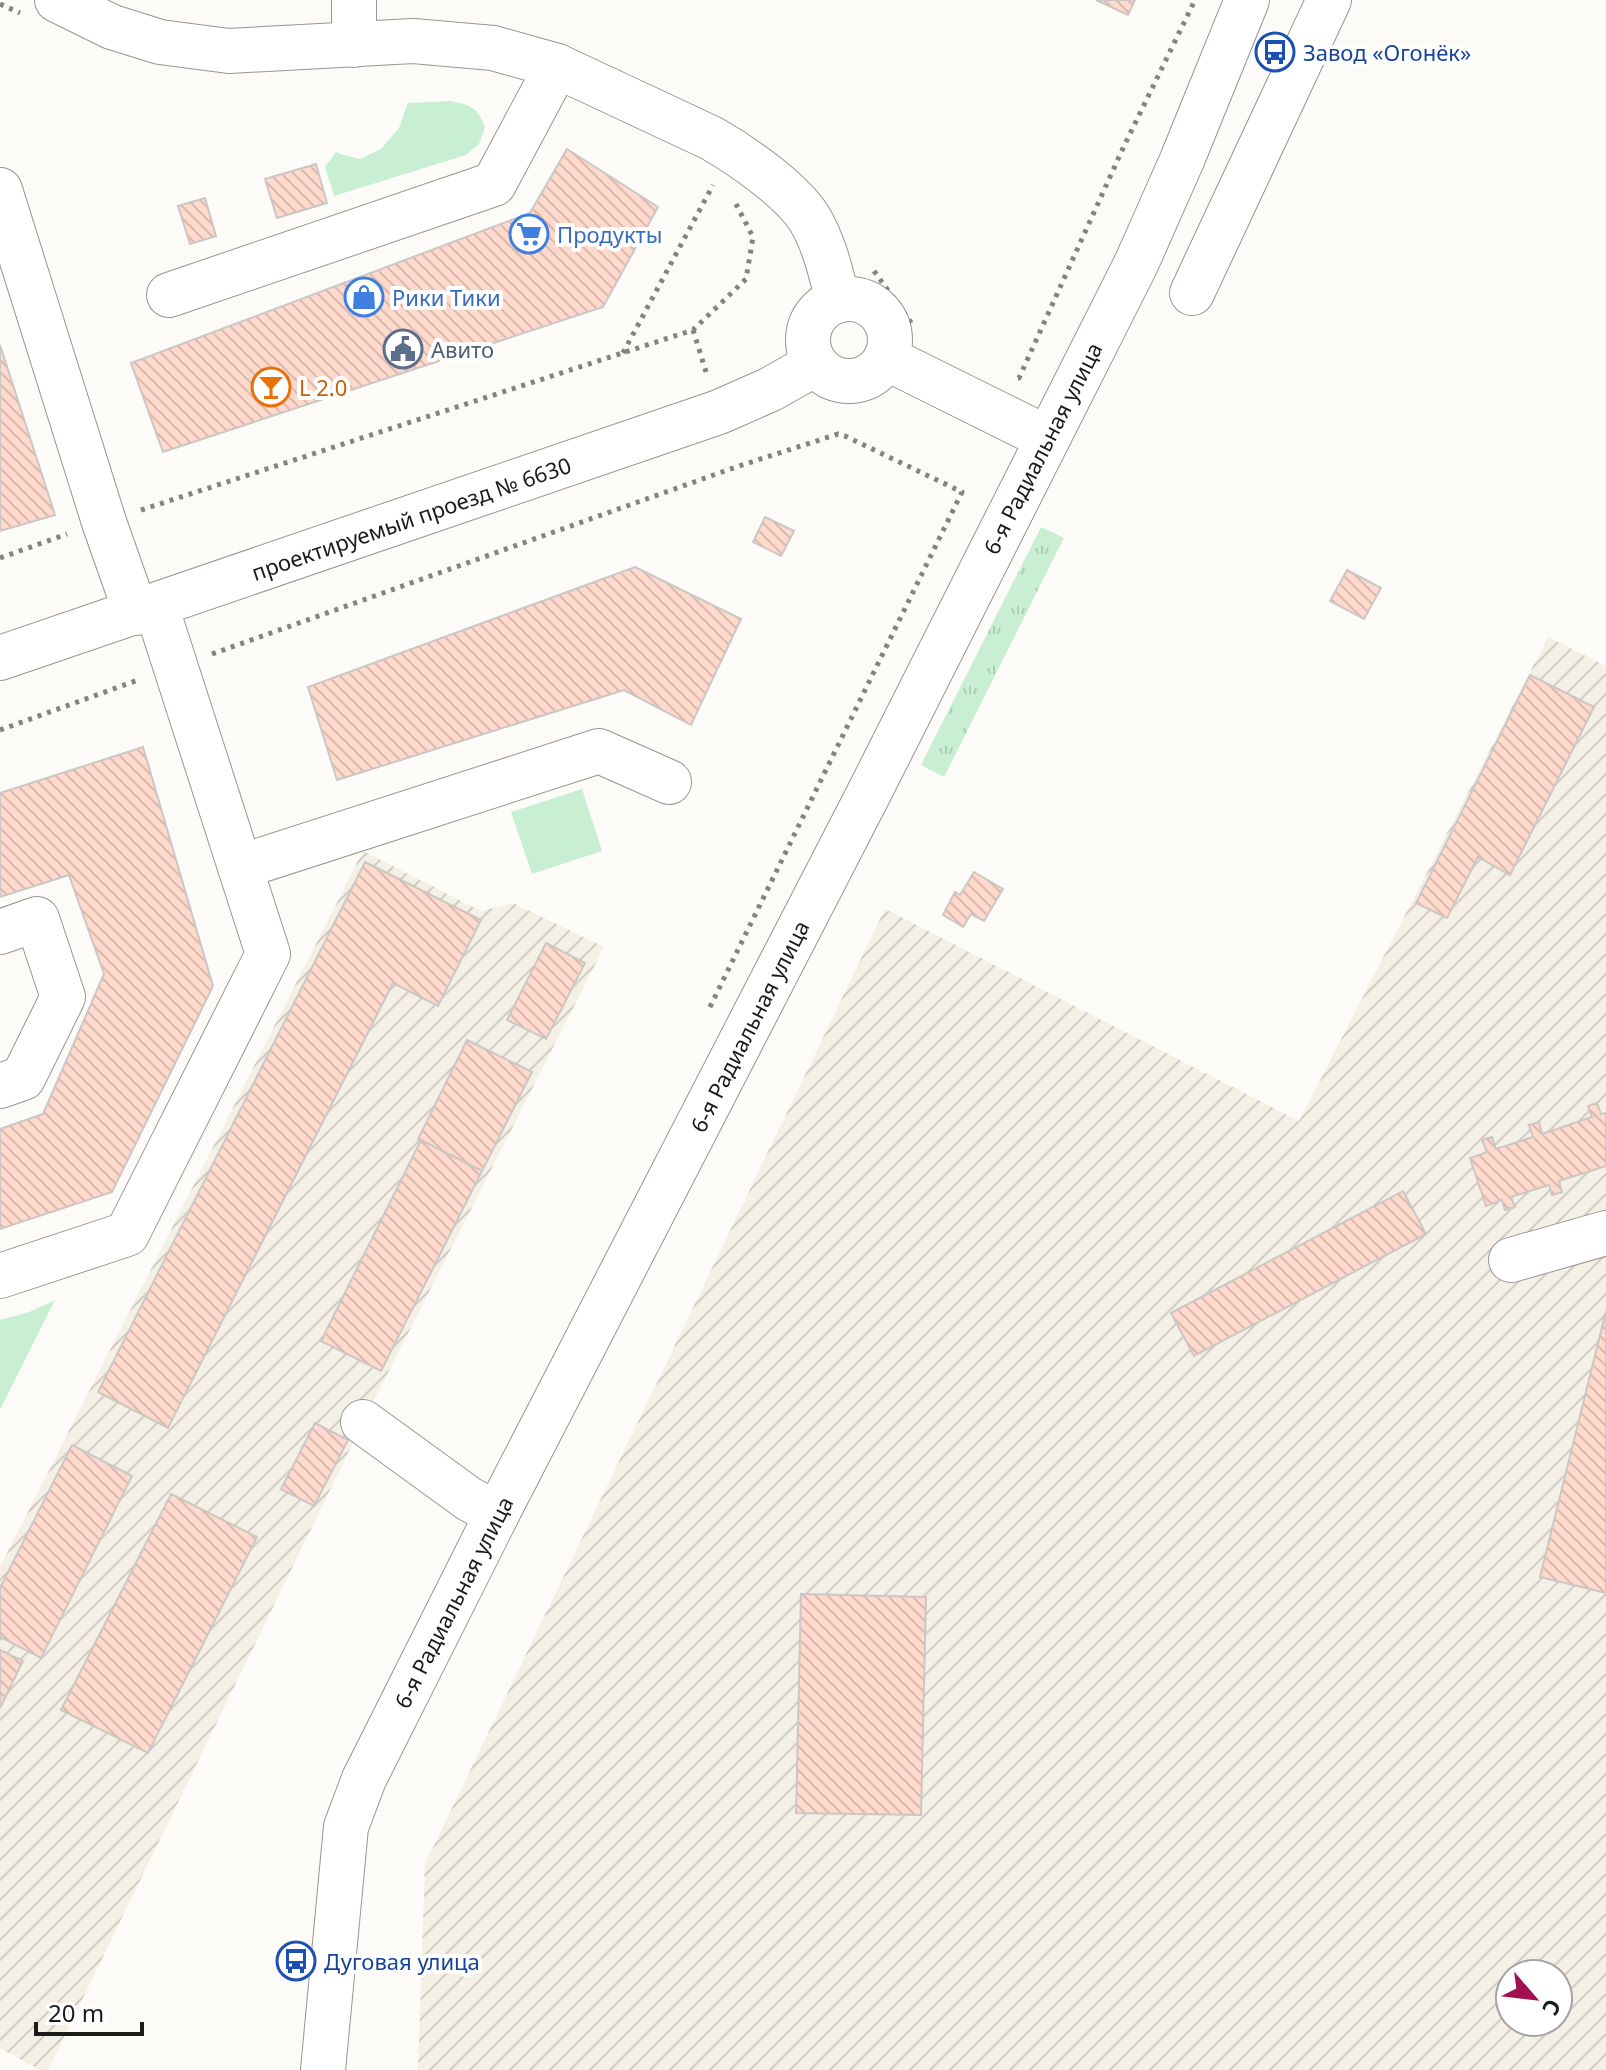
<svg xmlns="http://www.w3.org/2000/svg" width="1606" height="2070" viewBox="0 0 1606 2070" font-family="'Noto Sans',sans-serif">
<style>
.industrial{fill:url(#industrial-furrows);fill-rule:evenodd}
.grass{fill:url(#grass-tufts)}
.green{fill:#c8eed3}
.building{fill:url(#building-back-hatch);stroke:#cbc7c6;stroke-width:2}
.lines{fill:none;stroke-linecap:round;stroke-linejoin:round}
.minor-casing{stroke:#979693;stroke-width:46}
.path{stroke:#848381;stroke-width:5;stroke-dasharray:4 6;stroke-linecap:butt}
.minor{stroke:#fff;stroke-width:44}
.labels{text-anchor:middle;dominant-baseline:central;stroke-width:8;stroke-linejoin:round;paint-order:stroke}
.transit-label{font-size:22px;fill:#164399;stroke:#fff;text-anchor:start}
.shop-label{font-size:22px;fill:#366cbe;stroke:#fff;text-anchor:start}
.service-label{font-size:22px;fill:#4e5e75;stroke:#fff;text-anchor:start}
.food-label{font-size:22px;fill:#c56008;stroke:#fff;text-anchor:start}
.street-label{font-size:22px;fill:#1b1b19;stroke:#fff}
</style>
<defs>
<pattern id="industrial-furrows" width="10" height="10" patternUnits="userSpaceOnUse" patternTransform="scale(2)"><rect width="10" height="10" fill="#f5f0e6"/><path d="M-1 1l2-2M0 10L10 0M9 11l2-2" fill="none" stroke="#d1cdc5"/></pattern>
<pattern id="grass-tufts" width="24" height="20" patternUnits="userSpaceOnUse" patternTransform="scale(2)"><rect width="24" height="20" fill="#c8eed3"/><path d="M3 7l-1-3M5 7V3M7 7l1-3M15 17l-1-3M17 17v-4M19 17l1-3" fill="none" stroke="#abccb5"/></pattern>
<pattern id="building-back-hatch" width="6" height="6" patternUnits="userSpaceOnUse" patternTransform="scale(2)"><rect width="6" height="6" fill="#ffd9cb"/><path d="M-1 5l2 2M0 0l6 6M5-1l2 2" fill="none" stroke="#dabaae"/></pattern>
</defs>
<rect width="100%" height="100%" fill="#fdfbf8"/>
<g class="industrial">
<path d="M 1548,637 L 1606,666 L 1606,2070 L 418,2070 L 425,1864 L 885,909 L 1299,1121 ZM 1510,1974 L 1558,1974 L 1558,2022 L 1510,2022 Z"/>
<polygon points="363,851 481,911 513,903 604,947 363,1422 48,2070 40,2070 0,2048 0,1567"/>
</g>
<polygon class="grass" points="1041,527 1064,538 944,777 921,765"/>
<g class="green">
<path d="M 450,101 C 470,105 477,106 485,127 L 479,144 L 466,155 L 334,196 L 325,167 L 336,152 L 343,155 L 360,159 L 381,149 L 399,128 L 408,103 Z"/>
<polygon points="582,789 602,851 532,874 511,812"/>
<polygon points="55,1300 0,1410 0,1320 29,1312"/>
</g>
<g class="building">
<polygon points="1096,0 1135,0 1128,15"/>
<polygon points="567,149 658,207 603,307 163,452 131,363 530,213"/>
<polygon points="316,164 327,203 277,218 265,179"/>
<polygon points="205,198 216,236 190,244 178,206"/>
<polygon points="0,345 55,515 0,531"/>
<polygon points="765,517 794,531 781,556 753,542"/>
<polygon points="635,567 741,619 691,725 624,690 337,780 308,687"/>
<polygon points="1347,570 1381,588 1364,619 1330,601"/>
<polygon points="1530,675 1594,707 1510,875 1478,857 1447,918 1416,903"/>
<polygon points="143,747 213,986 112,1192 0,1229 0,1129 43,1114 104,974 69,875 0,897 0,793"/>
<polygon points="365,862 481,920 438,1006 393,983 168,1428 98,1392"/>
<polygon points="974,872 1003,889 984,921 971,914 963,927 943,915 955,892 960,895"/>
<polygon points="546,943 585,963 546,1039 507,1020"/>
<polygon points="467,1040 532,1072 482,1171 418,1139"/>
<polygon points="1597,1103 1601,1114 1606,1113 1606,1166 1559,1181 1562,1192 1552,1195 1549,1185 1511,1197 1515,1207 1505,1210 1502,1200 1486,1206 1470,1158 1487,1152 1482,1140 1492,1137 1496,1149 1533,1137 1529,1125 1539,1122 1542,1134 1592,1117 1588,1106"/>
<polygon points="421,1140 482,1171 381,1371 321,1341"/>
<polygon points="1403,1191 1426,1234 1194,1356 1171,1313"/>
<polygon points="1606,1311 1606,1593 1540,1577"/>
<polygon points="315,1423 348,1440 314,1506 281,1489"/>
<polygon points="72,1445 132,1476 41,1658 0,1637 0,1588"/>
<polygon points="171,1494 257,1537 148,1753 61,1710"/>
<polygon points="801,1594 926,1597 921,1815 796,1813"/>
<polygon points="0,1650 23,1661 0,1708"/>
</g>
<g class="lines">
<g class="minor-casing">
<g id="minor">
<path d="M 57,0 L 112,27 L 160,42 L 229,51 L 413,41 L 493,48 L 557,66 L 711,138 C 741,155 790,189 809,218 C 824,242 831,273 838,301"/>
<polyline points="354,0 354,45"/>
<polyline points="0,190 104,522 136,613"/>
<polyline points="1192,293 1329,0"/>
<polyline points="169,295 494,184 557,66"/>
<circle cx="849" cy="340" r="41"/>
<polyline points="886,358 1047,438"/>
<polyline points="156,606 240,867 599,751 669,782"/>
<polyline points="0,658 719,412 771,389 815,364"/>
<polyline points="0,932 37,919 63,997 23,1078 0,1086"/>
<polyline points="1511,1260 1606,1233"/>
<polyline points="0,1276 127,1234 268,954 240,867"/>
<polyline points="363,1422 469,1499 497,1514"/>
<polyline points="323,2070 346,1827 364,1779 497,1514 869,793 1136,264 1182,160 1247,0"/>
</g>
</g>
<g class="path">
<polyline points="0,4 20,13"/>
<polyline points="874,271 912,324"/>
<polyline points="693,330 707,375"/>
<polyline points="623,353 713,185"/>
<polyline points="1018,378 1019,378 1124,146 1195,0"/>
<polyline points="141,510 693,330 746,279 753,237 736,204"/>
<polyline points="0,558 67,534"/>
<polyline points="212,654 736,467 838,434 845,436 962,492 708,1011"/>
<polyline points="0,730 138,680"/>
</g>
<use href="#minor" class="minor"/>
</g>
<defs>
<g id="bus-ring" transform="scale(2)"><circle r="9.5" fill="#fff" stroke="#1a4fb4" stroke-width="1.5"/><path d="M-5-6H5V4H4V6H2V4H-2V6H-4V4H-5ZM-3.5-4V0h7V-4ZM-3.5 1.2v1.5H-2V1.2ZM2 1.2v1.5H3.5V1.2Z" fill="#1a4fb4"/></g>
<g id="supermarket-ring" transform="scale(2)"><circle r="9.5" fill="#fff" stroke="#3f7fe0" stroke-width="1.5"/><path d="M-6-5.5h2.5l.6 2H6L4.5 2H-2.5L-4.4-4H-6ZM-1.5 3.2a1.3 1.3 0 1 0 .1 0ZM3 3.2a1.3 1.3 0 1 0 .1 0Z" fill="#3f7fe0"/></g>
<g id="shop-ring" transform="scale(2)"><circle r="9.5" fill="#fff" stroke="#3f7fe0" stroke-width="1.5"/><path d="M-5-2.5h2.3a2.7 3.5 0 0 1 5.4 0H5L5.5 6h-11ZM-1.5-2.5h3a1.5 2.3 0 0 0-3 0Z" fill="#3f7fe0"/></g>
<g id="civic-ring" transform="scale(2)"><circle r="9.5" fill="#fff" stroke="#5c6f8a" stroke-width="1.5"/><path d="M-.6-6.5H3V-4.5H.6V-3L4-1V1h2V6H-6V1h2V-1L-.6-3ZM-1.2 2.5V6h2.4V2.5Z" fill="#5c6f8a"/></g>
<g id="bar-ring" transform="scale(2)"><circle r="9.5" fill="#fff" stroke="#e8710a" stroke-width="1.5"/><path d="M-6-5H6L.8 .8V4.5H3.5V6h-7V4.5H-.8V.8Z" fill="#e8710a"/></g>
</defs>
<g fill-rule="evenodd">
<use href="#bus-ring" x="1275" y="52"/>
<use href="#supermarket-ring" x="529" y="234"/>
<use href="#shop-ring" x="364" y="297"/>
<use href="#civic-ring" x="403" y="349"/>
<use href="#bar-ring" x="271" y="387"/>
<use href="#bus-ring" x="296" y="1961"/>
</g>
<g class="labels">
<g class="transit-label">
<text x="1303" y="52">Завод «Огонёк»</text>
<text x="324" y="1961">Дуговая улица</text>
</g>
<g class="shop-label">
<text x="557" y="234">Продукты</text>
<text x="392" y="297">Рики Тики</text>
</g>
<g class="service-label">
<text x="431" y="349">Авито</text>
</g>
<g class="food-label">
<text x="299" y="387">L 2.0</text>
</g>
<g class="street-label">
<text transform="translate(1042 448) rotate(-63)">6-я Радиальная улица</text>
<text transform="translate(411 518) rotate(-19)">проектируемый проезд № 6630</text>
<text transform="translate(749 1026) rotate(-63)">6-я Радиальная улица</text>
<text transform="translate(453 1602) rotate(-63)">6-я Радиальная улица</text>
</g>
</g>
<g transform="translate(1534 1998) rotate(118)"><circle r="38" fill="#ffffff" stroke="#a4a4a3" stroke-width="2"/>
<path d="M0-6L14 30L0 20L-14 30Z" fill="#a31052"/>
<text y="-12" font-size="22" font-weight="bold" text-anchor="middle" fill="#1b1b19">С</text>
</g>
<path d="M36 2022v12h106v-12" fill="none" stroke="#1b1b19" stroke-width="4"/>
<text x="48" y="2022" font-size="24" fill="#1b1b19" stroke="#ffffff" stroke-width="6" paint-order="stroke">20 m</text>
</svg>
